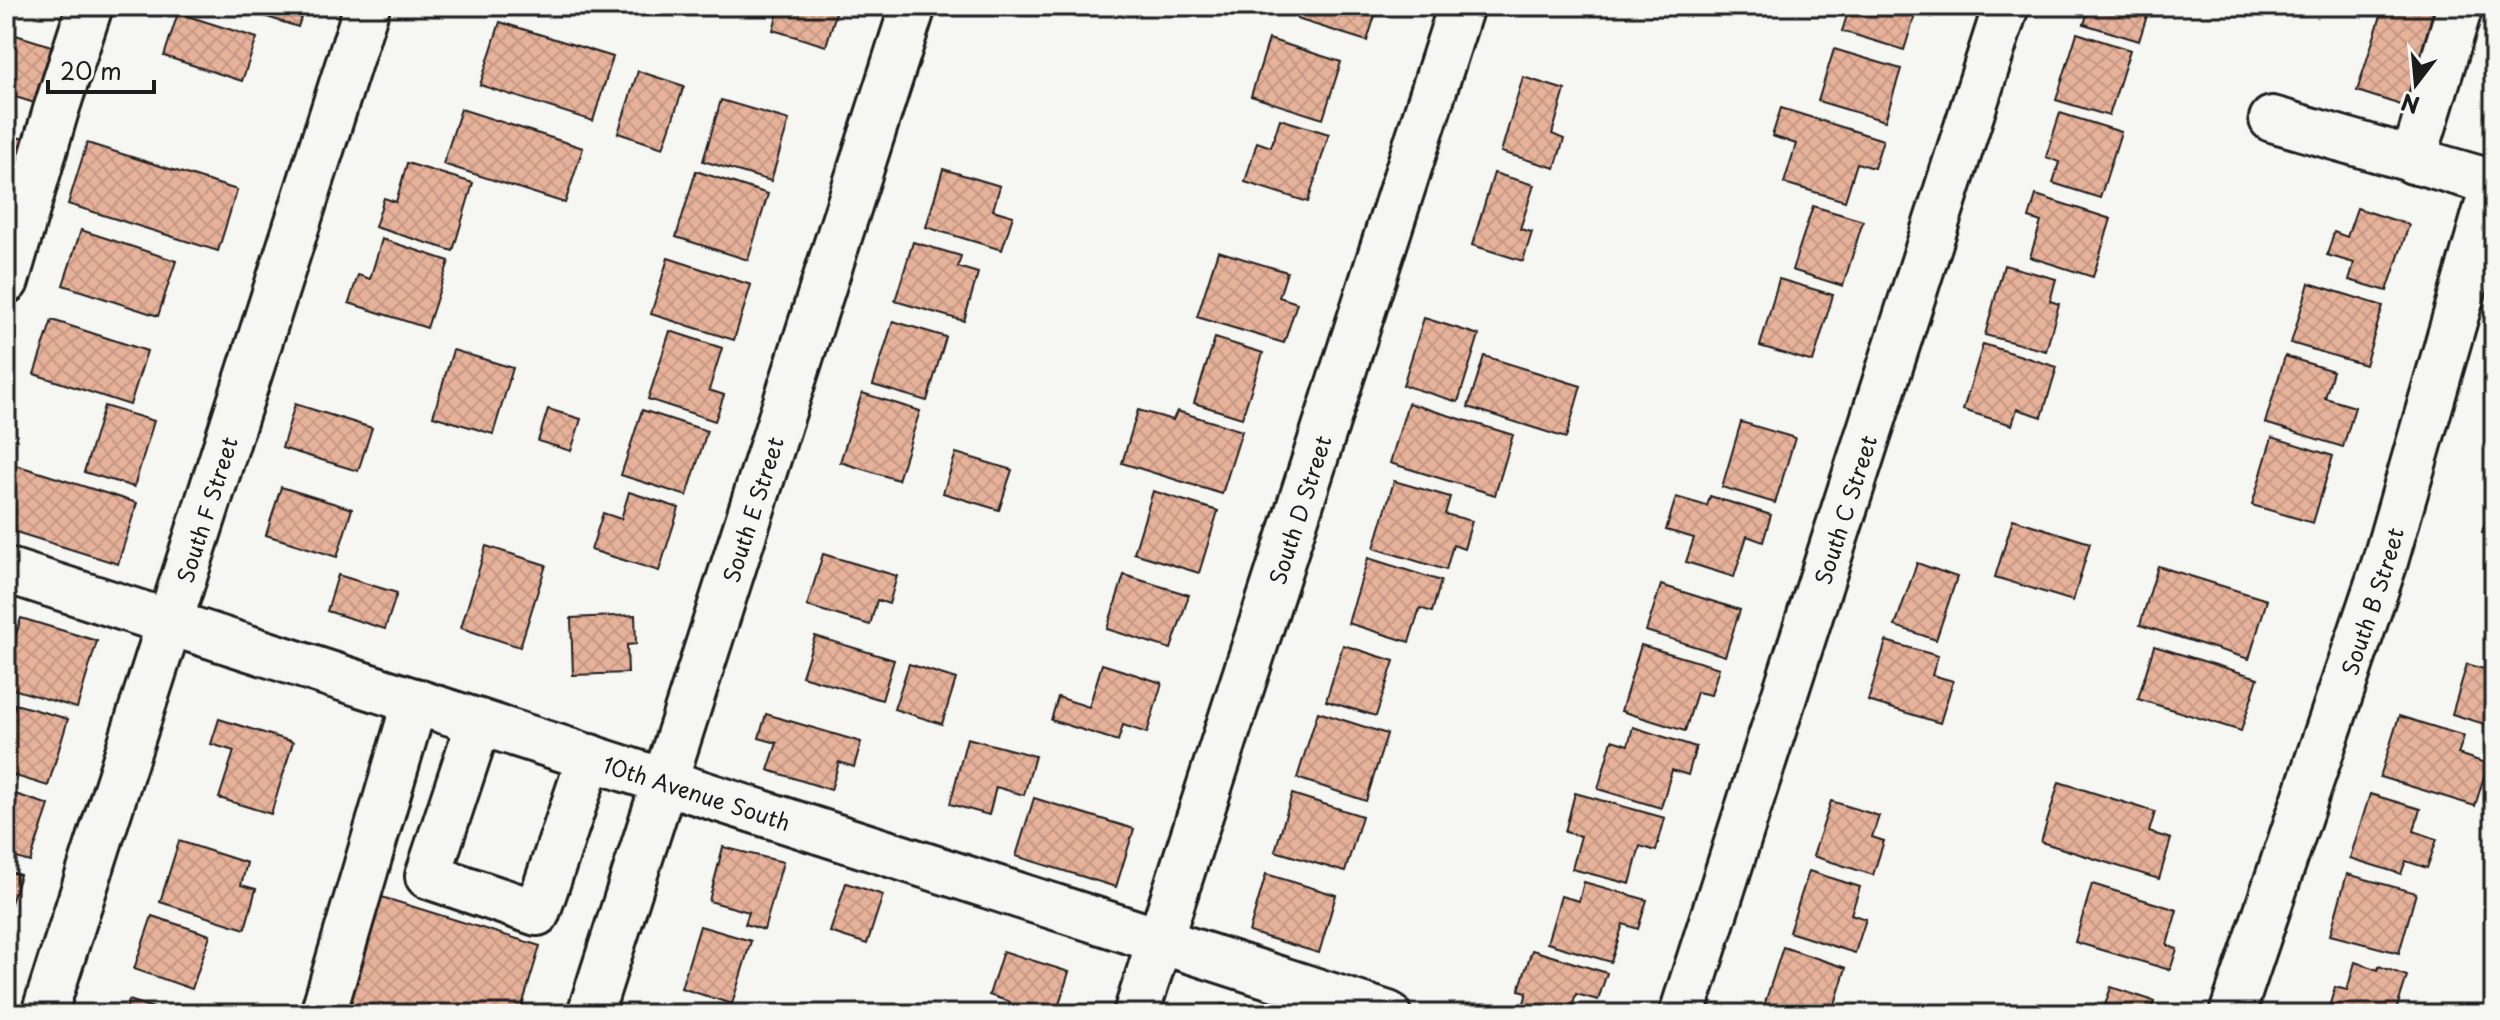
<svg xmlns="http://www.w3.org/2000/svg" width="2500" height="1020" viewBox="0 0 2500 1020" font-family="'Playpen Sans',sans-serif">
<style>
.building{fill:url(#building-cross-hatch);stroke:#1c1c1c;stroke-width:2}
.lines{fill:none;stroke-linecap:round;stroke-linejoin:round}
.minor-casing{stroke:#1c1c1c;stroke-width:50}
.minor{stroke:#f6f6f2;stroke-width:44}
.labels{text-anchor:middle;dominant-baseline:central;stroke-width:6;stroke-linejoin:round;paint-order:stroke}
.street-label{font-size:22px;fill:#1c1c1c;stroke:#f6f6f2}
</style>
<defs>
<pattern id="building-cross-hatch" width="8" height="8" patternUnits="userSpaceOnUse" patternTransform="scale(2)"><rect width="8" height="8" fill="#e7b29a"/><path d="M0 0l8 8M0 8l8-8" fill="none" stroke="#c69884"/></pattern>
</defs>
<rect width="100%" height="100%" fill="#f6f6f2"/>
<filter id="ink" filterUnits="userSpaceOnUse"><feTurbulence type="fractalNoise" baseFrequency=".0125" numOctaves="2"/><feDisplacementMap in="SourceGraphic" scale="16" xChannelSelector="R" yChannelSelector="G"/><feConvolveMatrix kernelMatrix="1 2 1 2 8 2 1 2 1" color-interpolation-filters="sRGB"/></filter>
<g filter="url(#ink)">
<g class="building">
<polygon points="233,6 305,6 298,27"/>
<polygon points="780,6 838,6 826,46 773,30"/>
<polygon points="1026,6 1060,6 1057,16"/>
<polygon points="1301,6 1378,6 1367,41 1297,19"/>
<polygon points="1850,6 1936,6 1932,17 1916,12 1904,50 1842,31"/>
<polygon points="2090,6 2150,6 2139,41 2084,24"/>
<polygon points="2384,6 2439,6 2407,107 2357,91"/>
<polygon points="178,13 257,38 242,81 164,56"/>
<polygon points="500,22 613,57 593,121 480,85"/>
<polygon points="6,32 61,49 44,106 6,94"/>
<polygon points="2077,33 2130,50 2109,116 2056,100"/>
<polygon points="1269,39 1341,62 1323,119 1251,96"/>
<polygon points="1834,49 1901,69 1885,121 1818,101"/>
<polygon points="638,71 684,86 663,148 618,133"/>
<polygon points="1523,77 1565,90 1552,134 1564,139 1555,168 1501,152"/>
<polygon points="721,100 789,120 771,181 703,161"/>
<polygon points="1781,108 1883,140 1874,168 1857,163 1845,201 1784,183 1796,144 1772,136"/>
<polygon points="461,109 583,148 565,203 443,164"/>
<polygon points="2060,113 2121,132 2100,198 2053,183 2059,162 2046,157"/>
<polygon points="1280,119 1329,134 1308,202 1245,182 1257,142 1271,147"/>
<polygon points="6,134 31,141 15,196 6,193"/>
<polygon points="87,143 237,190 218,251 68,204"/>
<polygon points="407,163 473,183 453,251 375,227 384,198 396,202"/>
<polygon points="943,169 1000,186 993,210 1013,216 1002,250 926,227"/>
<polygon points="696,171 768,194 748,260 676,237"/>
<polygon points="1494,173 1534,185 1520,229 1532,232 1523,261 1472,245"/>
<polygon points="2036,195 2111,219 2093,277 2030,257 2041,222 2029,218"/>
<polygon points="1813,206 1863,221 1843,286 1792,270"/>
<polygon points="2357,208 2409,225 2387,291 2349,280 2354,263 2327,255 2334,232 2347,237"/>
<polygon points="81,230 176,261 158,316 63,285"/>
<polygon points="382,239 449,261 427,328 349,303 358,275 370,279"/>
<polygon points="913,242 961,256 958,267 978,273 964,321 895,301"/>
<polygon points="1218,251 1287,272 1279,297 1297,303 1284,343 1197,317"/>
<polygon points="668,258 751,285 734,340 651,314"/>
<polygon points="2004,265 2056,279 2050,301 2059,304 2046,351 1985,335"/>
<polygon points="1779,279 1833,295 1813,362 1760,346"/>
<polygon points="2309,283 2383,306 2365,365 2291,343"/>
<polygon points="1424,318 1479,335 1458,402 1403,385"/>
<polygon points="52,320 147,351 130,405 34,374"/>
<polygon points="893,321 946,337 927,401 873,385"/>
<polygon points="670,331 722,348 709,390 724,395 715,421 648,399"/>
<polygon points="1215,338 1263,353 1242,418 1194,403"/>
<polygon points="1983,344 2057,367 2042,417 2017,409 2012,425 1963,410"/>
<polygon points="453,350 513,368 493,434 433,416"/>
<polygon points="1484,356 1581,386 1566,438 1468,407"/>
<polygon points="2285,356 2333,371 2325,398 2355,407 2343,447 2265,423"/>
<polygon points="862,393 920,411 898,480 840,462"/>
<polygon points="1408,403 1513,435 1495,495 1390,463"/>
<polygon points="295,404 372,428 358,471 282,448"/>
<polygon points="104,406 154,421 134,487 84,472"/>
<polygon points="548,409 581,419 571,451 538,441"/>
<polygon points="642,410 707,431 687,496 621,475"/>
<polygon points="1138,410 1173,420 1177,411 1242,431 1222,494 1122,463"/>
<polygon points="1741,422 1795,438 1775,503 1722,487"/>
<polygon points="2272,437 2333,456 2313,523 2252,505"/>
<polygon points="956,453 1012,470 999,510 943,493"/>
<polygon points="6,462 137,503 118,564 6,529"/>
<polygon points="1394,481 1450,497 1445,514 1472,521 1464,549 1453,545 1446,570 1374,548"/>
<polygon points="281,487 352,509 337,557 266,535"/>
<polygon points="1153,491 1218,511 1199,573 1134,553"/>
<polygon points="629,492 679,508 659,571 591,550 603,513 621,519"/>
<polygon points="2494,493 2494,536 2482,532"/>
<polygon points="1710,496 1771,515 1763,542 1747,536 1734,577 1686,562 1694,538 1666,530 1676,497 1707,506"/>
<polygon points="2013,519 2090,543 2073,601 1995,577"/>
<polygon points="486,546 546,565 520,647 461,628"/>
<polygon points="823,554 897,576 889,604 877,600 870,625 807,606"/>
<polygon points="1368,558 1441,581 1432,612 1420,608 1409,642 1348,623"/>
<polygon points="1917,563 1957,577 1936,640 1895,626"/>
<polygon points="2158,566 2267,600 2249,659 2140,625"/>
<polygon points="338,575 397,593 385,629 327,611"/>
<polygon points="1124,575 1189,595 1171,649 1107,629"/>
<polygon points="1661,585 1740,610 1725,656 1646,631"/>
<polygon points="635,615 636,644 627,645 628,673 573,675 571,618"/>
<polygon points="21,618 97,641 77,708 6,687 6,668"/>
<polygon points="815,636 894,660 882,700 802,676"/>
<polygon points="1886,641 1938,656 1932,675 1953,681 1940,723 1868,701"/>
<polygon points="1343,645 1394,661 1376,716 1326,701"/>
<polygon points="1641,645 1719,668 1711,695 1697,692 1685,731 1621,711"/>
<polygon points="2154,646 2258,678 2241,731 2138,699"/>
<polygon points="909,664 956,679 942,724 894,709"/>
<polygon points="1102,664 1162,683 1147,733 1123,725 1118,741 1051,720 1058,697 1089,707"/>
<polygon points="2467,664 2494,672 2494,727 2452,714"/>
<polygon points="15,704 68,719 48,786 6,773 6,734"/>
<polygon points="1318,712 1387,734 1366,801 1297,778"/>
<polygon points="766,714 861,742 854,767 839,762 831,790 768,770 777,743 759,738"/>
<polygon points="2399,716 2464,736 2458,754 2488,764 2475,806 2380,777"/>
<polygon points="219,719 293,742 271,814 219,798 234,751 211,744"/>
<polygon points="1633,727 1696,747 1688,775 1672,770 1661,808 1598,789 1612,740 1628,745"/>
<polygon points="967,738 1035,756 1024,795 996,787 989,815 950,804"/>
<polygon points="2059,782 2155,812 2149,832 2171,839 2159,879 2041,842"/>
<polygon points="6,791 49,805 30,862 6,855"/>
<polygon points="1575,793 1665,818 1656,851 1640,846 1630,884 1572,869 1581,836 1565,832"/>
<polygon points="1292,794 1362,816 1345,872 1275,851"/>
<polygon points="2370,794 2420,809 2414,831 2437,839 2427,868 2406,861 2401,874 2350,858"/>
<polygon points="1034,798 1134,829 1116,887 1016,856"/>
<polygon points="1831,801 1879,816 1872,837 1884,841 1873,875 1813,856"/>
<polygon points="179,841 247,863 241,885 256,889 245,929 160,902"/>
<polygon points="723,847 783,862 764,930 745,924 749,912 709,901"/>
<polygon points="6,871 20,875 6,919"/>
<polygon points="1809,871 1860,887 1851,914 1866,919 1855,953 1789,932"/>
<polygon points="1266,874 1336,895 1319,953 1249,932"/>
<polygon points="2347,874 2416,893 2399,953 2330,935"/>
<polygon points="1584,882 1647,900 1638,929 1623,924 1611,962 1547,943 1561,896 1579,901"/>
<polygon points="846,883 883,895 867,944 830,932"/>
<polygon points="2092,884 2177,910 2167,945 2177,949 2170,970 2075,942"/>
<polygon points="372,894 540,946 522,1006 540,1014 335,1014"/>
<polygon points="152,916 210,935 192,989 134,969"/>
<polygon points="700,926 751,941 732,1004 681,988"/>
<polygon points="1783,947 1846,968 1832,1014 1762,1012"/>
<polygon points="1532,950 1607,973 1598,1000 1576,994 1570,1014 1521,1014 1527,992 1519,990"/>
<polygon points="1003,951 1069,972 1056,1014 1007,1014 1010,1002 989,995"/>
<polygon points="2355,962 2378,970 2379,966 2407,976 2395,1014 2327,1014 2335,987 2347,990"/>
<polygon points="2111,987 2154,1001 2150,1014 2102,1014"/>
<polygon points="129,1000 172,1014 124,1014"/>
<polygon points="1222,1004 1253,1014 1219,1014"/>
</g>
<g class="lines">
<g class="minor-casing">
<g id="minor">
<polyline points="2272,119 2494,183"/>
<polyline points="2413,161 2460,6"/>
<polyline points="6,281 56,110 90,6"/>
<path id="s1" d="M 6,570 L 1388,1014"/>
<polyline points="479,722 428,876 537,913 590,757"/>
<path id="s2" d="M 44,1014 L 367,6"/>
<polyline points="323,1014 415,701"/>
<path id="s3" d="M 590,1014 L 913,6"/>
<path id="s4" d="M 1136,1014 L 1461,6"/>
<path id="s5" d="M 1682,1014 L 2006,6"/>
<path id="s6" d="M 2232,1014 L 2384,565 L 2494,183"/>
</g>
</g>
<use href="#minor" class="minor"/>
</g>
</g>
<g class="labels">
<g class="street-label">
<text stroke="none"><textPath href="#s2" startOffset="530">South F Street</textPath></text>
<text stroke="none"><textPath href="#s3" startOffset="530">South E Street</textPath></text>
<text stroke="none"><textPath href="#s4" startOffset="530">South D Street</textPath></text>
<text stroke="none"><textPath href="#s5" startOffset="530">South C Street</textPath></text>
<text stroke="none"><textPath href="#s6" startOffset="436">South B Street</textPath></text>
<text stroke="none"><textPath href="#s1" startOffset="726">10th Avenue South</textPath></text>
</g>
</g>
<rect width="2500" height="1020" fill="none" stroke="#f6f6f2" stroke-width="32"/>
<rect x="16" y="16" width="2468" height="988" fill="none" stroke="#1c1c1c" stroke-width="3" filter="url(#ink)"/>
<g transform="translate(2416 84) rotate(196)" stroke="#f6f6f2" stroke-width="6" paint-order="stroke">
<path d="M0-6L14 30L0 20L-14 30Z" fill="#1c1c1c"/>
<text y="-12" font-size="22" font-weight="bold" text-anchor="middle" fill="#1c1c1c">N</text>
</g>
<path d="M48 80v12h106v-12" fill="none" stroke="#1c1c1c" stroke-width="4"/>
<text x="60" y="80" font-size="24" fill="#1c1c1c" stroke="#f6f6f2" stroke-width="6" paint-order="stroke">20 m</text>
</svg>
